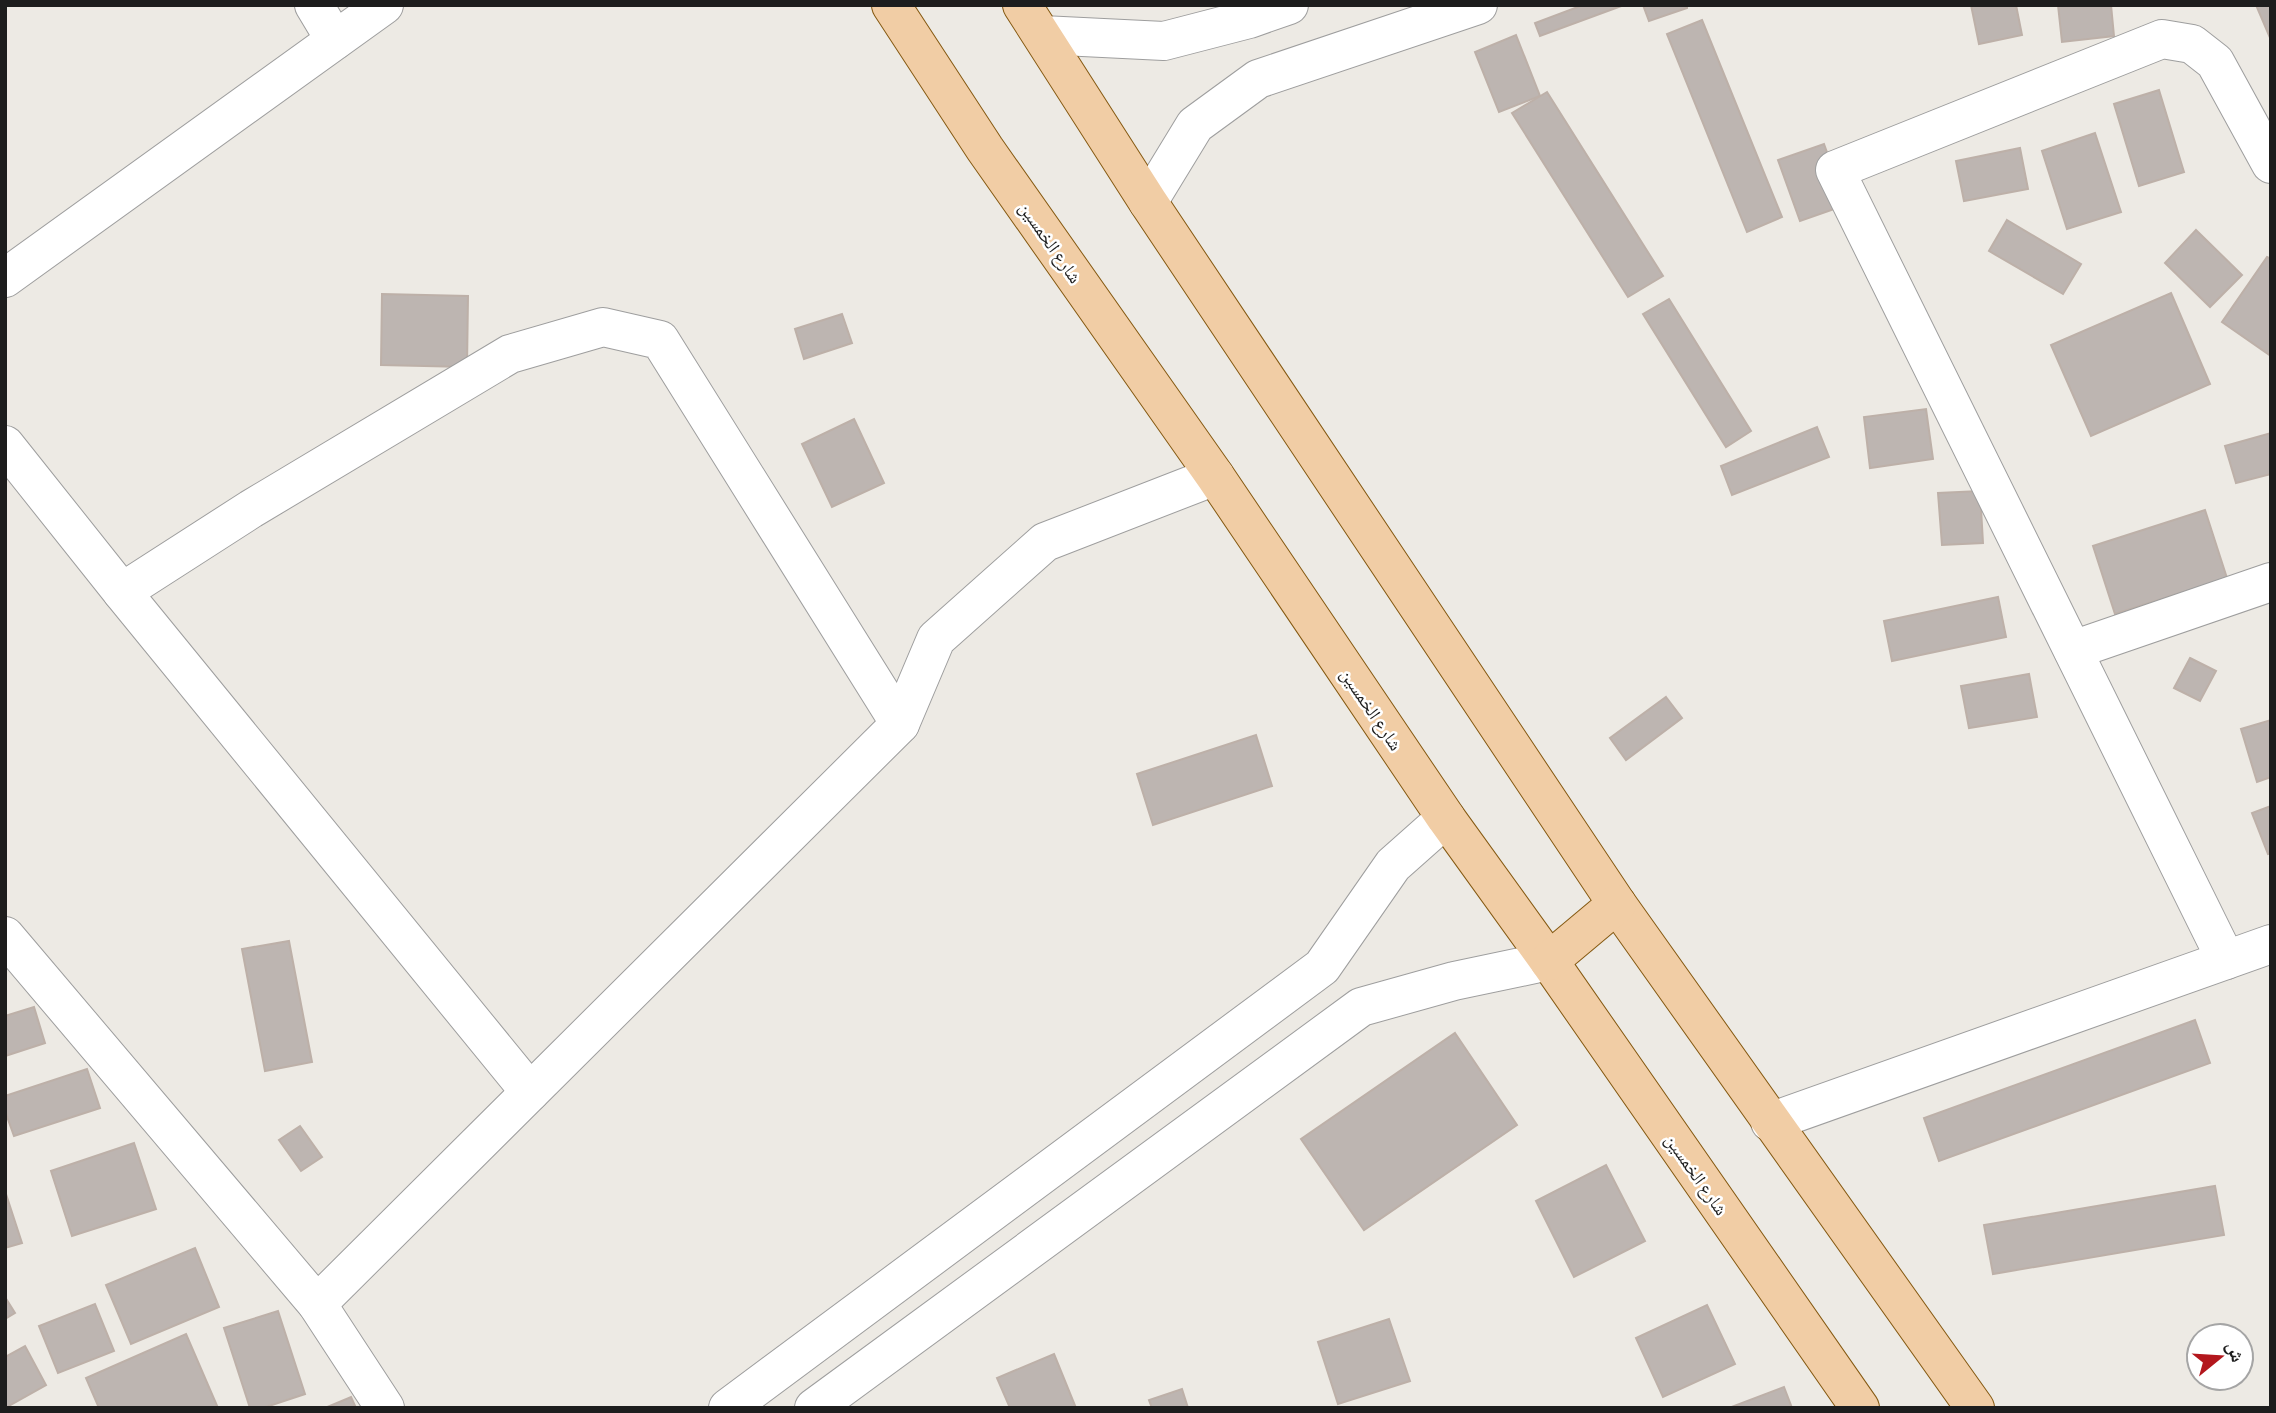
<svg xmlns="http://www.w3.org/2000/svg" width="2276" height="1413" viewBox="0 0 2276 1413" font-family="Barlow,'Noto Naskh Arabic',sans-serif">
<style>
.building{fill:#bdb5b1;stroke:#bdb0a8;stroke-width:2}
.lines{fill:none;stroke-linecap:round;stroke-linejoin:round}
.minor-casing{stroke:#9e9e9e;stroke-width:40}
.major-casing{stroke:#855911;stroke-width:40}
.minor{stroke:#fff;stroke-width:38}
.major{stroke:#f1cda5;stroke-width:38}
.labels{text-anchor:middle;dominant-baseline:central;stroke-width:5;stroke-linejoin:round;paint-order:stroke}
.street-label{font-size:18px;fill:#1d1d1d;stroke:#fff}
</style>
<rect width="100%" height="100%" fill="#edeae4"/>
<g class="building">
<polygon points="1583,5 1624,5 1540,36 1535,23"/>
<polygon points="1643,5 1687,5 1687,8 1649,21"/>
<polygon points="1971,5 2016,5 2022,35 1979,44"/>
<polygon points="2058,5 2111,5 2114,36 2062,42"/>
<polygon points="2256,5 2271,5 2271,40"/>
<polygon points="1702,20 1782,217 1747,232 1667,34"/>
<polygon points="1516,35 1540,96 1499,112 1475,52"/>
<polygon points="2159,90 2184,172 2139,186 2114,104"/>
<polygon points="1547,92 1663,276 1628,297 1512,113"/>
<polygon points="2095,133 2121,212 2067,229 2042,151"/>
<polygon points="1824,144 1846,205 1800,221 1778,160"/>
<polygon points="2020,148 2028,189 1964,201 1956,161"/>
<polygon points="2007,220 2081,264 2063,294 1989,251"/>
<polygon points="2196,230 2242,275 2210,307 2165,263"/>
<polygon points="2267,257 2271,259 2271,356 2222,322"/>
<polygon points="2171,293 2210,384 2091,436 2051,345"/>
<polygon points="382,294 468,296 467,367 381,365"/>
<polygon points="1669,299 1751,431 1726,447 1643,314"/>
<polygon points="842,314 852,343 804,359 795,329"/>
<polygon points="1926,409 1933,459 1870,468 1864,417"/>
<polygon points="854,419 884,483 832,507 802,444"/>
<polygon points="1817,427 1829,457 1732,495 1721,466"/>
<polygon points="2271,433 2271,474 2236,483 2225,446"/>
<polygon points="1980,491 1983,543 1942,545 1938,493"/>
<polygon points="2205,510 2227,578 2115,614 2093,546"/>
<polygon points="1998,597 2006,637 1892,661 1884,621"/>
<polygon points="2190,658 2216,671 2200,701 2174,688"/>
<polygon points="2029,674 2037,717 1969,728 1961,686"/>
<polygon points="1666,697 1682,718 1626,760 1610,738"/>
<polygon points="2271,720 2271,777 2257,782 2241,729"/>
<polygon points="1256,735 1272,786 1153,825 1137,774"/>
<polygon points="2271,806 2271,853 2268,854 2252,813"/>
<polygon points="289,941 312,1062 265,1071 242,949"/>
<polygon points="34,1007 45,1043 5,1056 5,1016"/>
<polygon points="2195,1020 2210,1063 1939,1161 1924,1118"/>
<polygon points="1455,1033 1517,1125 1364,1230 1301,1139"/>
<polygon points="87,1069 100,1108 14,1136 5,1111 5,1096"/>
<polygon points="300,1126 322,1157 301,1171 279,1140"/>
<polygon points="134,1143 156,1209 72,1236 51,1171"/>
<polygon points="1606,1165 1645,1241 1574,1277 1536,1201"/>
<polygon points="2215,1186 2224,1235 1993,1274 1984,1225"/>
<polygon points="5,1191 22,1243 5,1248"/>
<polygon points="195,1248 219,1307 131,1344 106,1285"/>
<polygon points="5,1297 15,1313 5,1319"/>
<polygon points="95,1304 114,1351 58,1373 39,1326"/>
<polygon points="1707,1305 1735,1364 1663,1397 1636,1338"/>
<polygon points="278,1311 305,1394 263,1408 250,1408 224,1328"/>
<polygon points="1389,1319 1410,1381 1338,1404 1318,1342"/>
<polygon points="186,1334 218,1408 99,1408 86,1378"/>
<polygon points="25,1346 46,1385 5,1408 5,1357"/>
<polygon points="1054,1354 1076,1408 1010,1408 997,1378"/>
<polygon points="1784,1387 1792,1408 1729,1408"/>
<polygon points="1182,1389 1188,1408 1152,1408 1149,1400"/>
<polygon points="351,1397 356,1408 325,1408"/>
</g>
<g class="lines">
<g class="minor-casing">
<g id="minor">
<polyline points="314,5 335,40"/>
<polyline points="1042,35 1164,41 1249,19 1289,5"/>
<polyline points="1148,202 1195,125 1258,79 1478,5"/>
<polyline points="5,278 384,5"/>
<polyline points="5,445 122,592 251,509 510,354 603,327 660,340 900,724"/>
<polyline points="122,592 530,1092"/>
<polyline points="2073,650 2271,582"/>
<polyline points="5,936 317,1304 385,1408"/>
<polyline points="2226,960 1835,170 2162,39 2192,44 2215,62 2271,164"/>
<polyline points="1770,1122 2271,944"/>
<polyline points="317,1304 900,724 936,639 1045,542 1215,476"/>
<polyline points="728,1408 1322,967 1393,865 1446,818"/>
<polyline points="814,1408 1361,1007 1454,981 1549,961"/>
</g>
</g>
<g class="major-casing">
<g id="major">
<polyline points="891,5 985,149 1215,476 1446,818 1549,961 1860,1408"/>
<polyline points="1022,5 1148,202 1617,904 1975,1408"/>
<polyline points="1549,961 1617,904"/>
</g>
</g>
<use href="#minor" class="minor"/>
<use href="#major" class="major"/>
</g>
<g class="labels">
<g class="street-label">
<text transform="translate(1051 242) rotate(55)">شارع الخمسين</text>
<text transform="translate(1372 709) rotate(56)">شارع الخمسين</text>
<text transform="translate(1697 1174) rotate(55)">شارع الخمسين</text>
</g>
</g>
<rect width="2276" height="1413" fill="none" stroke="#1d1d1d" stroke-width="14"/>
<g transform="translate(2220 1357) rotate(72)"><circle r="33" fill="#ffffff" stroke="#a5a5a5" stroke-width="2"/>
<path d="M0-5L12 26L0 18L-12 26Z" fill="#b3171d"/>
<text y="-10" font-size="19" font-weight="bold" text-anchor="middle" fill="#1d1d1d">ش</text>
</g>
</svg>
